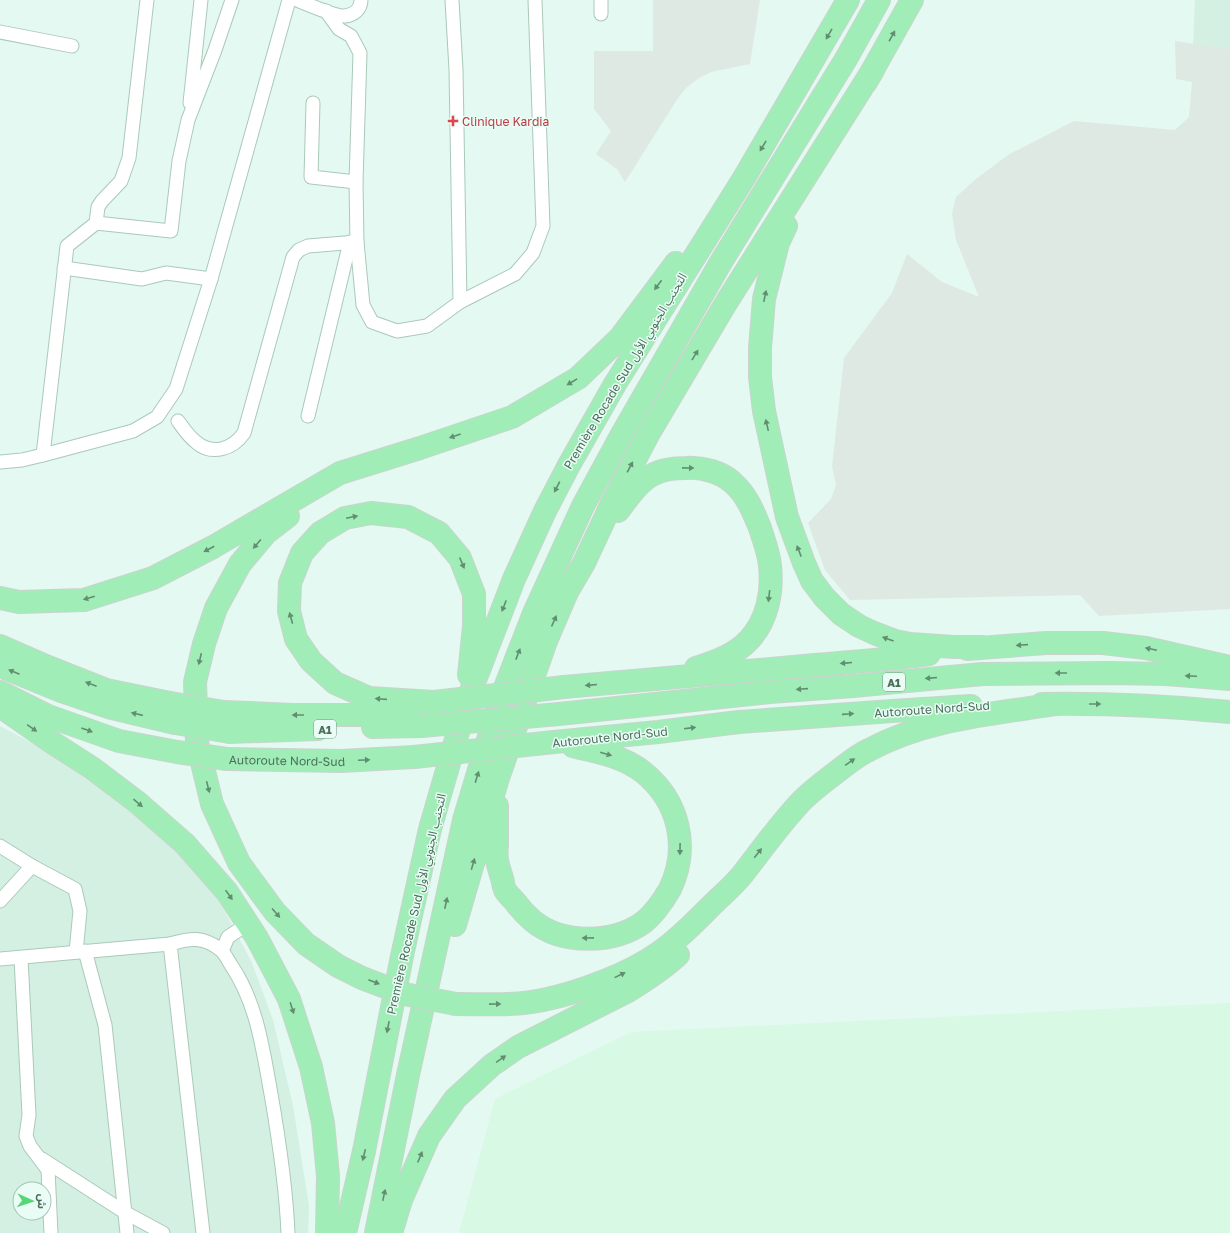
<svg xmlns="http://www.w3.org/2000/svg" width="1230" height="1233" viewBox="0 0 1230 1233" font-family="'Golos Text','Noto Sans Arabic',sans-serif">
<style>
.residential{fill:#d3f0e3;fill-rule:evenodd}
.commercial{fill:#d8f9e3}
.industrial{fill:#dee9e3}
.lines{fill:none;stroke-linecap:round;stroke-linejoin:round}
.street-casing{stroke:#abc9b9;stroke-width:15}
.highway-casing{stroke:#c9d4cd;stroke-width:24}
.street{stroke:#fff;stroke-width:13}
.highway{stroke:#a0edb7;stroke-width:22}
.highway-bridge-casing{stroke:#c9d4cd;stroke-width:24;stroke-linecap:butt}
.highway-bridge{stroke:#a0edb7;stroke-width:22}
.oneway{fill:#618e70}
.health-dot{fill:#e0444e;stroke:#e9fdf6;stroke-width:1.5}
.labels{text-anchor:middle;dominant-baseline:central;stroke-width:3;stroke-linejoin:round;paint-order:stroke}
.shield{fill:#e9fdf6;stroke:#7b9a88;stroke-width:1}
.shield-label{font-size:11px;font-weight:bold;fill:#4c6f59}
.health-label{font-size:12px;fill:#be3a42;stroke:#e9fdf6;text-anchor:start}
.street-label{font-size:12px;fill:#4c6f59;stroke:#e9fdf6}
</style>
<rect width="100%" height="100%" fill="#e3f9f1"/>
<g class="residential">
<polygon points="1195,0 1230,0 1230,49 1193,45"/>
<path d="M 0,726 L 32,743 L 103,787 L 179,854 L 220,902 L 252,963 L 273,1020 L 293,1106 L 309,1206 L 308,1233 L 0,1233 ZM 20,1189 L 44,1189 L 44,1213 L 20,1213 Z"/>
</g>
<polygon class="commercial" points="1230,1003 1230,1233 459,1233 495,1099 631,1032"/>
<g class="industrial">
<polygon points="653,0 760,0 750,64 711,72 699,78 686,88 676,101 625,182 617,169 596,154 611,131 594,109 594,51 653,51"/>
<polygon points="1175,41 1230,49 1230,609 1099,616 1080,595 850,600 825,570 808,523 831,499 836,485 832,467 844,358 892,293 907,254 942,282 979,297 956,240 952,214 956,197 976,179 1008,155 1074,121 1175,130 1189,117 1192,82 1176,79"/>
</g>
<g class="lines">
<g class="street-casing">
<g id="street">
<path d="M 297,0 C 307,4 336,17 345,16 C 354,15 361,9 361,0"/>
<polyline points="452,0 456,70 460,302"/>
<polyline points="601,0 601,14"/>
<polyline points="326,11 339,29 351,36 360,53 356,182 357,242 363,305 372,322 397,331 427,326 460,302 515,274 533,253 543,226 535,0"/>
<polyline points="0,32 72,46"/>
<polyline points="190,103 201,0"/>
<polyline points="313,103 311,177 356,182"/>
<polyline points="96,223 98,207 102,201 121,181 129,158 147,0"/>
<polyline points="64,268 142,279 166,273 211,279"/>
<polyline points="308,416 350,242"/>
<path d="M 178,421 C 183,428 189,437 196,442 C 212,456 233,449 244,433 L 293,257 L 299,250 L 308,246 L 357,242"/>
<polyline points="43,455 67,246 96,223 171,231 179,161 188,120 215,50 232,0"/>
<polyline points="0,462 22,460 43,455 133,431 157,417 176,389 211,279 289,0"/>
<polyline points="0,846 32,866 75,889 80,911 76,952"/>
<polyline points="0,901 32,866"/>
<polyline points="170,944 203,1233"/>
<polyline points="85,951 105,1025 127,1233"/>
<polyline points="222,951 228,937 248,924"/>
<polyline points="21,958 29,1115 26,1136 30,1146 48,1170 51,1233"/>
<path d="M 0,959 L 170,944 C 190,938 203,936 221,950 C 225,954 228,960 231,965 C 257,1003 263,1050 271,1094 C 279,1140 286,1186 288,1233"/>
<polyline points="42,1159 126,1213 163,1233"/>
</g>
</g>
<g class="highway-casing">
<g id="highway">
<polyline points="866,82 912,0"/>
<polyline points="786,226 778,243 764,299 760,348 760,377 764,411 787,517 804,563 812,581 825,598 841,614 859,626 874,633 895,641 910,644 954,647 982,647"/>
<path d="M 618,511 C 628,498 639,481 654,474 C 663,469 677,468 687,468 C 702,467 721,472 732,482 C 747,495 753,511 760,528 C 764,541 769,553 770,566 C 773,592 767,621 749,640 C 735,655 715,662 696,668"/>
<polyline points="288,516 266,533 240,564 216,608 204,644 195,682 197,742 212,804 239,863 275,912 306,944 338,966"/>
<polyline points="0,598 19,602 84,600 153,578 213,547 340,473 420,448 512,417 578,378 620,338 676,263"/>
<polyline points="0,646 48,667 106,690 170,703"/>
<polyline points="967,649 1046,643 1103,643 1146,648 1230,667"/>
<polyline points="0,666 61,691 108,707 175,723"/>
<path d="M 564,687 C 641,681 717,674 793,667 C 839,663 884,660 929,654"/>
<polyline points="0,692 48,716 119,741 177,752"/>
<polyline points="434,702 369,698 335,683 311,661 296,639 289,611 290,583 302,553 320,533 345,518 371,513 408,517 439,533 460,558 474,594 474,626 469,675"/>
<path d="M 1042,704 C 1105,703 1167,706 1230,712"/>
<polyline points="0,706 50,741 92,768 137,802 185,844 227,892 257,938 289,999 311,1067 323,1123 328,1176 327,1233"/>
<polyline points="224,712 294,715 387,715 415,707"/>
<polyline points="559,714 770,692 853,686 983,674 1111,673 1166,674 1230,679"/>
<polyline points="373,727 421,726"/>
<polyline points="230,732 318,729"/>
<polyline points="554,742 658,732 739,722 892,711 971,706"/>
<path id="s1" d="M 227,759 L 341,761 L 414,757"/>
<path d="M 497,806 C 497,818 497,830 497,842 C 497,848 496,854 497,860 C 498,866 500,872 502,878 C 503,881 503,886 505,890 C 507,894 513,899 516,903 C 521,910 527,916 533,921 C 562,945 614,944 644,922 C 655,913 663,901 670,889 C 690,847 679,801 643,772 C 623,756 597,752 573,746"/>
<polyline points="455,925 498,778 546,641 567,592 584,563 612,503 649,433 726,303 873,70"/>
<path d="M 456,1004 C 485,1004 515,1006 543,1000 C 581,992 629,974 660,952 C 679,939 696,921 712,905 C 722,895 733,886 742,875 C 760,852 777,828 797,806 C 807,794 821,784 834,774 C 845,766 856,756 869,750 C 926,719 993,714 1056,704"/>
<polyline points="345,1233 364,1151 402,956 430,829 467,701 514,579 545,511 569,465 615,384 744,178 848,0"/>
<polyline points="376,1233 408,1075 464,820 499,703 534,613 583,506 621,436 721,262 846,59 879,0"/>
<path d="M 391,1233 L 401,1200 L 429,1136 L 455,1099 L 492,1065 L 518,1047 L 628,991 C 646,980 663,969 678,955"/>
</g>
</g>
<use href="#street" class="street"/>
<use href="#highway" class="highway"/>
<g class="highway-bridge-casing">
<g id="highway-bridge">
<polyline points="434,702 564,687"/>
<polyline points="170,703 224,712"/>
<polyline points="175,723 230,732"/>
<polyline points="421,726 559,714"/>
<polyline points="177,752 227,759"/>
<polyline points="414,757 554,742"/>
<polyline points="338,966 362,978 404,994 456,1004"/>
</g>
</g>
<use href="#highway-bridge" class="highway-bridge"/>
</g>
<defs><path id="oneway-solid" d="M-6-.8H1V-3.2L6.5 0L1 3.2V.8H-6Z"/></defs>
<g class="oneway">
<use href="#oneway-solid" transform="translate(829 34) rotate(120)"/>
<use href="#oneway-solid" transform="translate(892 36) rotate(-61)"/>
<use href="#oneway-solid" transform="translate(763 146) rotate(121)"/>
<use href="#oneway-solid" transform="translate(658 285) rotate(127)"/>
<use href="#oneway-solid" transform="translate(765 296) rotate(-78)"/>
<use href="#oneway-solid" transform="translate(695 355) rotate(-59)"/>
<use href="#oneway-solid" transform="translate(572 382) rotate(149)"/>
<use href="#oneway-solid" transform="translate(767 425) rotate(-103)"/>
<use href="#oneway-solid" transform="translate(455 436) rotate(161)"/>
<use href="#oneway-solid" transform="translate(630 467) rotate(-62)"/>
<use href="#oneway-solid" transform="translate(688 468) rotate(1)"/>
<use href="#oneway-solid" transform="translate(557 487) rotate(117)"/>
<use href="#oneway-solid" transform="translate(352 517) rotate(-12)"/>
<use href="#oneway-solid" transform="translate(257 544) rotate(130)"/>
<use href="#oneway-solid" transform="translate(209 549) rotate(152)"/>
<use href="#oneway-solid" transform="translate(799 551) rotate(-111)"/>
<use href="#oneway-solid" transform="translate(462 563) rotate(67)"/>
<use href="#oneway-solid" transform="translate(769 596) rotate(97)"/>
<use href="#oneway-solid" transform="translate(89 598) rotate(164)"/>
<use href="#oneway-solid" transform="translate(504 606) rotate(111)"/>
<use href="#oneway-solid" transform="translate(291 618) rotate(-105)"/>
<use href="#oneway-solid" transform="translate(554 621) rotate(-66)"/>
<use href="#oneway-solid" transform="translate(888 639) rotate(-160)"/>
<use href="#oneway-solid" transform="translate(1022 645) rotate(176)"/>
<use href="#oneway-solid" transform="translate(1151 649) rotate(-168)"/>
<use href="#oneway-solid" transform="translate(518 654) rotate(-69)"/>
<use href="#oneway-solid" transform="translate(200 659) rotate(103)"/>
<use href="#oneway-solid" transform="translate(846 663) rotate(175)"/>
<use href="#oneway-solid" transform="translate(14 672) rotate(-157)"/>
<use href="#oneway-solid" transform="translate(1061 673) rotate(180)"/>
<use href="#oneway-solid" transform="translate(1191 676) rotate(-177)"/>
<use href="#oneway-solid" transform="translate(931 678) rotate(175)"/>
<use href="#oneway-solid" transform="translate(91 684) rotate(-159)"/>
<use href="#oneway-solid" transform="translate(591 685) rotate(175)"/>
<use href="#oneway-solid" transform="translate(802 689) rotate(176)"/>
<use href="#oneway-solid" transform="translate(381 699) rotate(-176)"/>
<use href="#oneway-solid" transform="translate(1095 704)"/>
<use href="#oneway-solid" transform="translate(137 714) rotate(-167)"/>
<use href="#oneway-solid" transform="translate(848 714) rotate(-4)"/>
<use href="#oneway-solid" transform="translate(298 715) rotate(-180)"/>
<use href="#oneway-solid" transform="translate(32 728) rotate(35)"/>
<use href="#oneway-solid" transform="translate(690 728) rotate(-7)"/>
<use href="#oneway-solid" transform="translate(87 730) rotate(20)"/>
<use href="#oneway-solid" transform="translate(606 754) rotate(16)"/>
<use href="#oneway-solid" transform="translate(364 760) rotate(-3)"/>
<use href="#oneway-solid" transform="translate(850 762) rotate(-35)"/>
<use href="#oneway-solid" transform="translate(477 777) rotate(-73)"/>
<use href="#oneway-solid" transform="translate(208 787) rotate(76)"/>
<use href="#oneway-solid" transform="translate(138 803) rotate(40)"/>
<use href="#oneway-solid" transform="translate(680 849) rotate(91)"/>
<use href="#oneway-solid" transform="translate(758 853) rotate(-52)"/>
<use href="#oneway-solid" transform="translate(473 864) rotate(-74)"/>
<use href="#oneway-solid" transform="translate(229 895) rotate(55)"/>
<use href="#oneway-solid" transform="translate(446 903) rotate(-78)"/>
<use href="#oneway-solid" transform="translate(276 913) rotate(49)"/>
<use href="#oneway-solid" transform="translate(588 938) rotate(179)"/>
<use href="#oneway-solid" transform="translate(620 975) rotate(-26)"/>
<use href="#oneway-solid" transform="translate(374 982) rotate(21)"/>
<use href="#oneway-solid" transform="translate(495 1004) rotate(-1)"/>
<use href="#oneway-solid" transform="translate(292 1008) rotate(72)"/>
<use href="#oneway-solid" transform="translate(388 1027) rotate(101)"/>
<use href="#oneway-solid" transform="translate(501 1059) rotate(-35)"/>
<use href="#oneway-solid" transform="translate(364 1155) rotate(103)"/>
<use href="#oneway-solid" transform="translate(420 1157) rotate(-67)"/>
<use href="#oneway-solid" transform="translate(384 1195) rotate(-78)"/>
</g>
<path class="health-dot" d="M451 115h4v4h4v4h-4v4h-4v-4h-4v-4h4z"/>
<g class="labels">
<g class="shield">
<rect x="883" y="673" width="22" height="18" rx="3"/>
<rect x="314" y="720" width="22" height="18" rx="3"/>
</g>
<g class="shield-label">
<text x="894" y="682">A1</text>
<text x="325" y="729">A1</text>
</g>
<g class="health-label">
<text x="462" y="121">Clinique Kardia</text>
</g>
<g class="street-label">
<text transform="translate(625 371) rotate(-59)">Première Rocade Sud التجنب الجنوبي الأول</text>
<text transform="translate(932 709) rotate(-4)">Autoroute Nord-Sud</text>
<text transform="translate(610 737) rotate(-6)">Autoroute Nord-Sud</text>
<text stroke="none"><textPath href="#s1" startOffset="60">Autoroute Nord-Sud</textPath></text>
<text transform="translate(416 904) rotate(-77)">Première Rocade Sud التجنب الجنوبي الأول</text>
</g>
</g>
<g transform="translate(32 1201) rotate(93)"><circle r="19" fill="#e9fdf6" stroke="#aac4b7"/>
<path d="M0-3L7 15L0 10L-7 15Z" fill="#55d776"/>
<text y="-6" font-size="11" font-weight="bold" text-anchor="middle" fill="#4c6f59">ش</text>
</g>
</svg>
